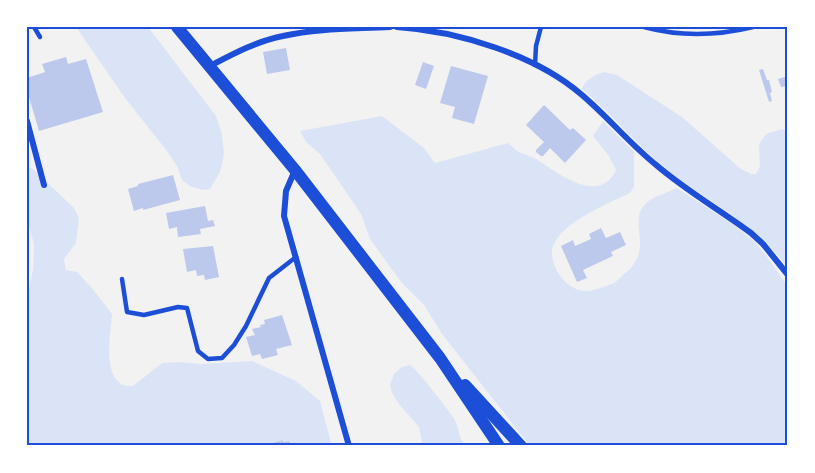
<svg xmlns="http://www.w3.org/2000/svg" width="815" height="473" viewBox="0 0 815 473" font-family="Mulish,sans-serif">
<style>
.green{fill:#dbe4f7}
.building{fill:#bdc9ec}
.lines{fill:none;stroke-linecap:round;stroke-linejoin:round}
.service{stroke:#1d4ed8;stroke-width:4.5}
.minor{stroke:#1d4ed8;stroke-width:6}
.secondary{stroke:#1d4ed8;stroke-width:12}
.neatline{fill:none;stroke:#1d4ed8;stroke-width:2}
</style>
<rect width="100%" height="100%" fill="#f2f2f2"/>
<g class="green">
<polygon points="76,27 148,27 216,116 222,134 224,155 220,172 210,189 202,190 190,186 182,180 177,166 167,151 125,98"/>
<path d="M 604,72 L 617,75 L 682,117 L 741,169 L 751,174 L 756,174 L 760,166 L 759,144 L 766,134 L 782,129 L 788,132 L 788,268 C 780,258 773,248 763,240 C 734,213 698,194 666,169 C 636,144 612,114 582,89 C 585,79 595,75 604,72 Z"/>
<path d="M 382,116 L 424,148 L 435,163 L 508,143 C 512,146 515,150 519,152 C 525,155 531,156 536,159 C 558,173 599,206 616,170 L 609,156 L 593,136 L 603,121 L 634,152 L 634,187 L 630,193 C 609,203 570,219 557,239 C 555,242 552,247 552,251 C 551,270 568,292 588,291 C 593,291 609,285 614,283 C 617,281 621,277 624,274 C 656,249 627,224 645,204 C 650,198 669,192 677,188 L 728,221 L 754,241 L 766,255 L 788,287 L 788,446 L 530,446 L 442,334 L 424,305 L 402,283 L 388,264 L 370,239 L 361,214 L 320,154 L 306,142 L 300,131 Z"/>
<path d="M 27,166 L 33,169 L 74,208 L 79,218 L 76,243 L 64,259 L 66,270 L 77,272 L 92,288 L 112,314 C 111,333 102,375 123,385 C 126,386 130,386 133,386 L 162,363 L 179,362 L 201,364 L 252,361 L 296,381 L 320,401 L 332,446 L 27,446 L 27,302 L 33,269 L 34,244 L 27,219 Z"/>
<path d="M 410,365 C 416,368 450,412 455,420 C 459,428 459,441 466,446 L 419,446 L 422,442 L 419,427 L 399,404 L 392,393 L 390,385 L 394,374 L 402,367 Z"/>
</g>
<g class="building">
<polygon points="286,48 290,70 267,74 263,52"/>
<polygon points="66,57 68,64 86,59 103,112 39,131 27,90 27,78 45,72 42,64"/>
<polygon points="423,62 434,66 426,89 415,85"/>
<polygon points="451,66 488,76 474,124 452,118 455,107 440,103"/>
<polygon points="763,69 767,80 769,80 772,92 770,93 772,101 769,102 759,70"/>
<polygon points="788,76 788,86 781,87 778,79"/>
<polygon points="544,105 570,130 573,128 586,140 565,163 550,148 543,156 541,156 536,152 536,150 544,142 526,125"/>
<polygon points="173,175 180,200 143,210 143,208 134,211 128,189 138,186 138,184"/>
<polygon points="205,206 208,221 213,220 215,226 200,229 201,234 178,237 177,227 169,229 166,213"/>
<polygon points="601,228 606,238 620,232 626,245 611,252 613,256 583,270 587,278 577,282 561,246 573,240 575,246 591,239 589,234"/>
<polygon points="213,246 219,277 205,280 204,275 197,276 196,270 187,272 183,249"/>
<polygon points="282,315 292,345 276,349 278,355 262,359 260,354 252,356 246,337 255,335 252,329 261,327 260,325 265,324 264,320"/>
<polygon points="283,440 283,442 289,441 291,446 263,446"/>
</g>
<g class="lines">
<g class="service">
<polyline points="34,27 40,37"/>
<path d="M 644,27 C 681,37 716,36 753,27"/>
<polyline points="535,65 536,46 541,27"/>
<polyline points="122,279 127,312 144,315 178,307 187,308 198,351 208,359 222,358 234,345 246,326 269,278 296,257"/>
</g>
<g class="minor">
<path d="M 397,27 C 458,31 536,55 582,95 C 608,117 629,143 655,164 C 685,190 720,210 751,233 L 763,244 L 788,275"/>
<path d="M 210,66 C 233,54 257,41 283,36 C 318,28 354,29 390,27"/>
<polyline points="27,121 44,185"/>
<polyline points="295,170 286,191 284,216 349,446"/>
</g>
<g class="secondary">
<polyline points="177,27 295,170 440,358 499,446"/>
<polyline points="465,385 521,446"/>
</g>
</g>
<rect width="815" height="473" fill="none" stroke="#ffffff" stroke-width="57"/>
<rect x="28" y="28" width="758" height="416" class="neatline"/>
</svg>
